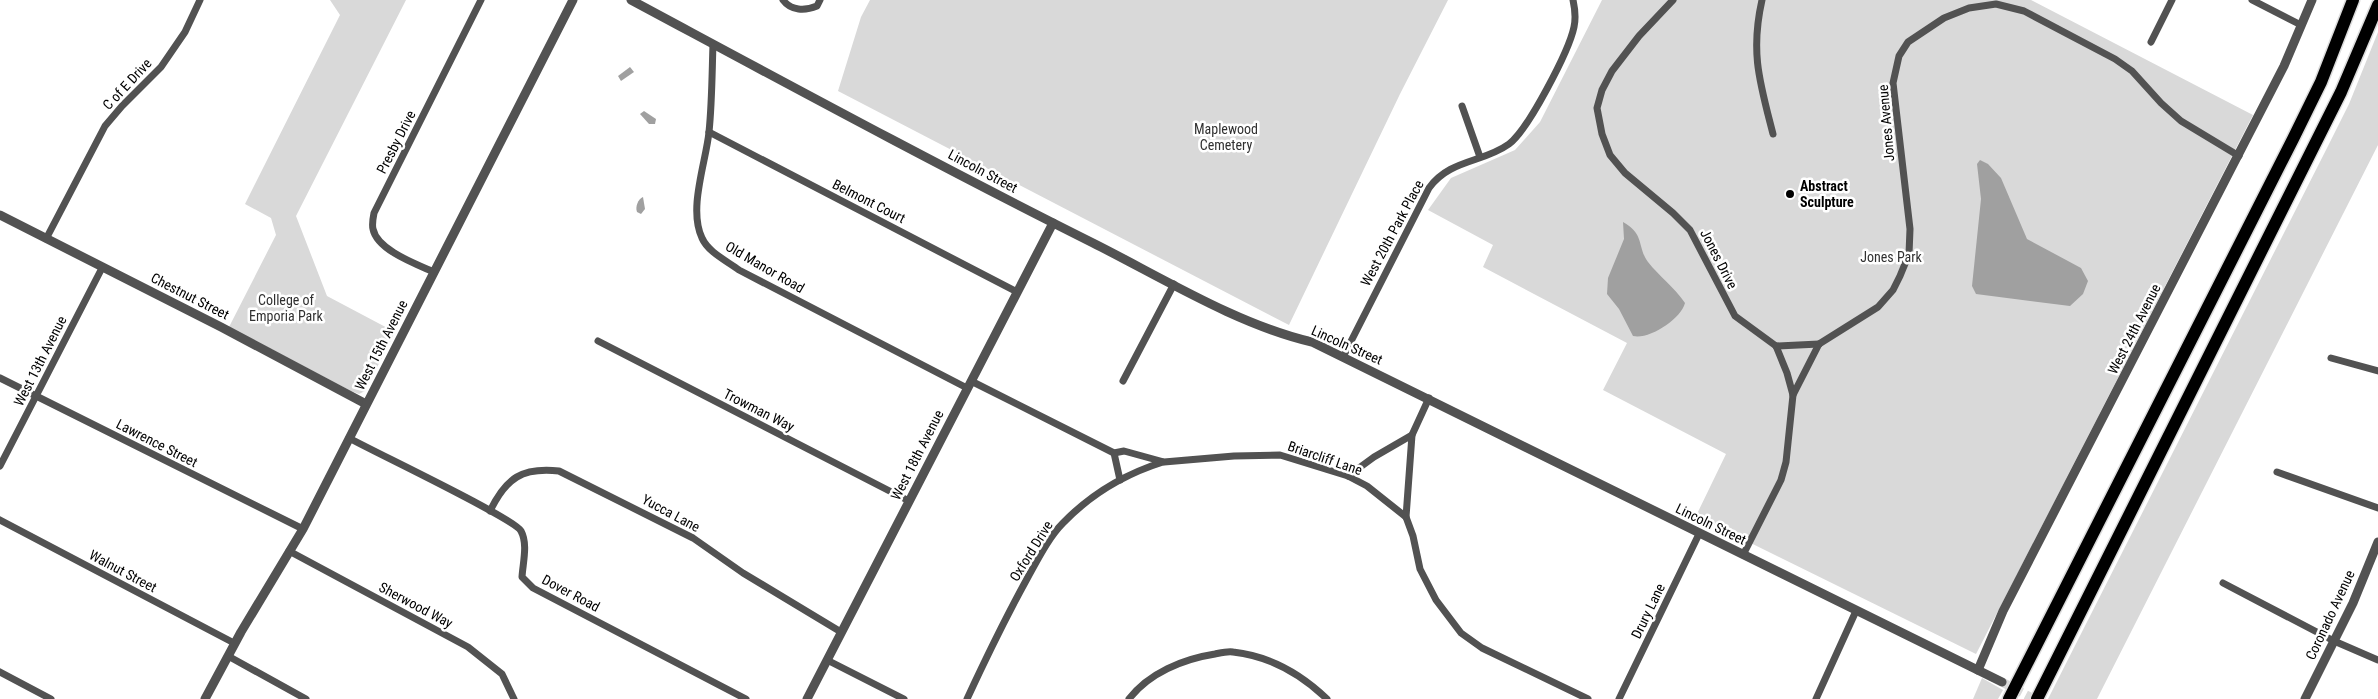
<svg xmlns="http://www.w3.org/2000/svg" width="2378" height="699" viewBox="0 0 2378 699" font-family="'Roboto Condensed',sans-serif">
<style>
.green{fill:#d9d9d9}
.water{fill:#a0a0a0}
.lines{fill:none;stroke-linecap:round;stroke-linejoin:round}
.tertiary-tunnel{stroke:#d9d9d9;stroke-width:9;stroke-dasharray:9 4.5;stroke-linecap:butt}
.motorway-casing{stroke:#dbdbdb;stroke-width:15}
.minor{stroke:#525252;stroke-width:7}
.tertiary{stroke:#525252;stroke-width:9}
.motorway{stroke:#000;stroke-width:12}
.poi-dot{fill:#000;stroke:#fff;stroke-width:2}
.labels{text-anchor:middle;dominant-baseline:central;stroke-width:5;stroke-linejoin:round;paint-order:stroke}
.street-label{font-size:14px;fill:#000;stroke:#fff}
.park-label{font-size:14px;fill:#303030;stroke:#fff}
.poi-label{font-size:14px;font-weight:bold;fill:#000;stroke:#fff;text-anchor:start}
</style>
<rect width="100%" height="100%" fill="#fff"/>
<g class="green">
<polygon points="330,0 406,0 296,216 327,296 395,332 365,391 359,394 351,391 229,327 276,235 271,218 245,204 340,15"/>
<polygon points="870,0 1448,0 1400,94 1289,325 838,91 861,17"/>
<polygon points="1602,0 2031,0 2253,115 1976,654 1696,516 1726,454 1603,390 1627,343 1483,267 1493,245 1428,210 1451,178 1515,150 1540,122"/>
<polygon points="2378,32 2378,145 2097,699 2048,699 2327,148 2349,104"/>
<polygon points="1982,678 2003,690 1998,699 1973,699"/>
</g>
<g class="water">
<polygon points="630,67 634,72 621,81 618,76"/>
<polygon points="644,111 656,119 655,124 649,124 640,114"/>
<polygon points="1980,160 1988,164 2001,178 2027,239 2081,268 2088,281 2083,294 2070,306 1976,294 1972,286 1981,199 1977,164"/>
<path d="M 643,197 L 645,209 L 641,214 L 637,212 C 635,207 638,199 643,197 Z"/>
<path d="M 1623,222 C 1645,234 1637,247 1648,262 C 1659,276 1674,287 1685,303 C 1681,319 1649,340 1633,336 L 1619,309 L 1607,294 L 1608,278 L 1624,239 Z"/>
</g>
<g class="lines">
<polyline class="tertiary-tunnel" points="2002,682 2034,699"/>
<g class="motorway-casing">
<g id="motorway">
<polyline points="2009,699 2293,139 2321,82 2353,0"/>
<polyline points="2037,699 2341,92 2378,5"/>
</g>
</g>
<g class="minor">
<path d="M 783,0 C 791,11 805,11 817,6 L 820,0"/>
<polyline points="1673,0 1639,36 1612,71 1602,90 1597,108 1602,134 1610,155 1625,173 1673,213 1690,230 1735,316 1776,346 1787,373 1793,395 1786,462 1781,480 1743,555"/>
<path d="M 1762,0 C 1750,53 1760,83 1773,134"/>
<polyline points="2252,0 2301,25"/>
<polyline points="2151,42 2172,0"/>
<path d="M 713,44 C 712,73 712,103 709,132 C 706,162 688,209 702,238 C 708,252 727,261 739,270 L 967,388"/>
<polyline points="1462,106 1480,157"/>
<polyline points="709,132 1017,292"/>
<polyline points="46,239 105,126 122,106 161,67 185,32 200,0"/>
<path d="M 434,272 C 416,264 377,250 373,229 C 372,225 373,218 374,213 L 481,0"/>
<polyline points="598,341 909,501"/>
<polyline points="1776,346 1819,344"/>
<path d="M 1343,357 L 1429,188 C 1450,159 1483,163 1509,144 C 1528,130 1569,51 1574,27 C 1576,18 1575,9 1573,0"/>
<polyline points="2331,358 2378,371"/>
<polyline points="0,378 303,529"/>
<polyline points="971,381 1114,453 1124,451 1164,462 1234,456 1280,455 1348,476 1367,486 1406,517 1413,536 1420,569 1436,600 1461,633 1482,648 1588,699"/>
<polyline points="1123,381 1174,284"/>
<polyline points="1793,395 1819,344 1878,307 1893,290 1900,276 1909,254 1910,229 1893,83 1899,56 1908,42 1944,18 1969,8 1996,4 2024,11 2115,59 2132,71 2161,103 2181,121 2239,156"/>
<polyline points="1412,435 1429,398"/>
<path d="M 349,438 C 372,451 514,518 521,531 C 528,544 523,562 522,577 L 533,588 L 746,699"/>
<polyline points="1114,453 1120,480"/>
<polyline points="0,466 102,268"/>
<polyline points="2277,472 2378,508"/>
<polyline points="1348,476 1374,457 1412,435 1406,517"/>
<path d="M 490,511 C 506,478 522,467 559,471 L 693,538 L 743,573 L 841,632"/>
<polyline points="0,520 234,643"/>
<polyline points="289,551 468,647 502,674 514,699"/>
<polyline points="2223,583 2334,641 2378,660"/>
<polyline points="228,656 306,699"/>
<polyline points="827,660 904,699"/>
<polyline points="0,672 51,699"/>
<path d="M 967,699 C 986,658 1006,617 1028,577 C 1038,559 1049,537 1063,523 C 1091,494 1125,474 1163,462"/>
<path d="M 1129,699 C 1149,673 1183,659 1215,654 C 1220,653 1228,651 1233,652 C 1269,656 1301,674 1327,699"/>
<polyline points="1619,699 1699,534"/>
<polyline points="1816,699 1856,611"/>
</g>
<g class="tertiary">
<path d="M 631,0 C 784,82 937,165 1093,243 C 1161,277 1238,325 1312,342 L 2002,682"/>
<polyline points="0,215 221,327 366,404"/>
<polyline points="1978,670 2003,611 2284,66 2312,0"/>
<polyline points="205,699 241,632 303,529 573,0"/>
<polyline points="807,699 1053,223"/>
<polyline points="2305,699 2353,603 2378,542"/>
</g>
<use href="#motorway" class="motorway"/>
</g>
<circle class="poi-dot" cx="1790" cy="194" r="5"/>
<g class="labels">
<g class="street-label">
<text transform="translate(127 84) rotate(-47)">C of E Drive</text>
<text transform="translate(1886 123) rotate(-95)">Jones Avenue</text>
<text transform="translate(396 142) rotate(-63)">Presby Drive</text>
<text transform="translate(983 171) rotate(28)">Lincoln Street</text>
<text transform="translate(869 201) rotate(27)">Belmont Court</text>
<text transform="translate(1392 233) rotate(-62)">West 20th Park Place</text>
<text transform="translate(1719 259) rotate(63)">Jones Drive</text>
<text transform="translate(765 267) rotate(30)">Old Manor Road</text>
<text transform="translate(190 296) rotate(27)">Chestnut Street</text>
<text transform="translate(2134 329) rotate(-63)">West 24th Avenue</text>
<text transform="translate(381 345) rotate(-63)">West 15th Avenue</text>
<text transform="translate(1347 345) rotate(24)">Lincoln Street</text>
<text transform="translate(40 361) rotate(-63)">West 13th Avenue</text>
<text transform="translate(759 410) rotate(27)">Trowman Way</text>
<text transform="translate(157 443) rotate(27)">Lawrence Street</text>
<text transform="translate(917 455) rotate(-63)">West 18th Avenue</text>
<text transform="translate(1325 458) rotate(19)">Briarcliff Lane</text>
<text transform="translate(671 513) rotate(28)">Yucca Lane</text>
<text transform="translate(1711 524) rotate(26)">Lincoln Street</text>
<text transform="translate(1031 551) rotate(-58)">Oxford Drive</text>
<text transform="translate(123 571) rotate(28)">Walnut Street</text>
<text transform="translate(571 593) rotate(28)">Dover Road</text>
<text transform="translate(416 605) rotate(28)">Sherwood Way</text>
<text transform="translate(1648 611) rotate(-64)">Drury Lane</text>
<text transform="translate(2330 615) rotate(-65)">Coronado Avenue</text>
</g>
<g class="park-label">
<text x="1226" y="129">Maplewood<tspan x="1226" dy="16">Cemetery</tspan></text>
<text x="1891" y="257">Jones Park</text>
<text x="286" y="300">College of<tspan x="286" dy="16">Emporia Park</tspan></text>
</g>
<g class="poi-label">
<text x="1800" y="186">Abstract<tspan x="1800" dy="16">Sculpture</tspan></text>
</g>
</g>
</svg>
